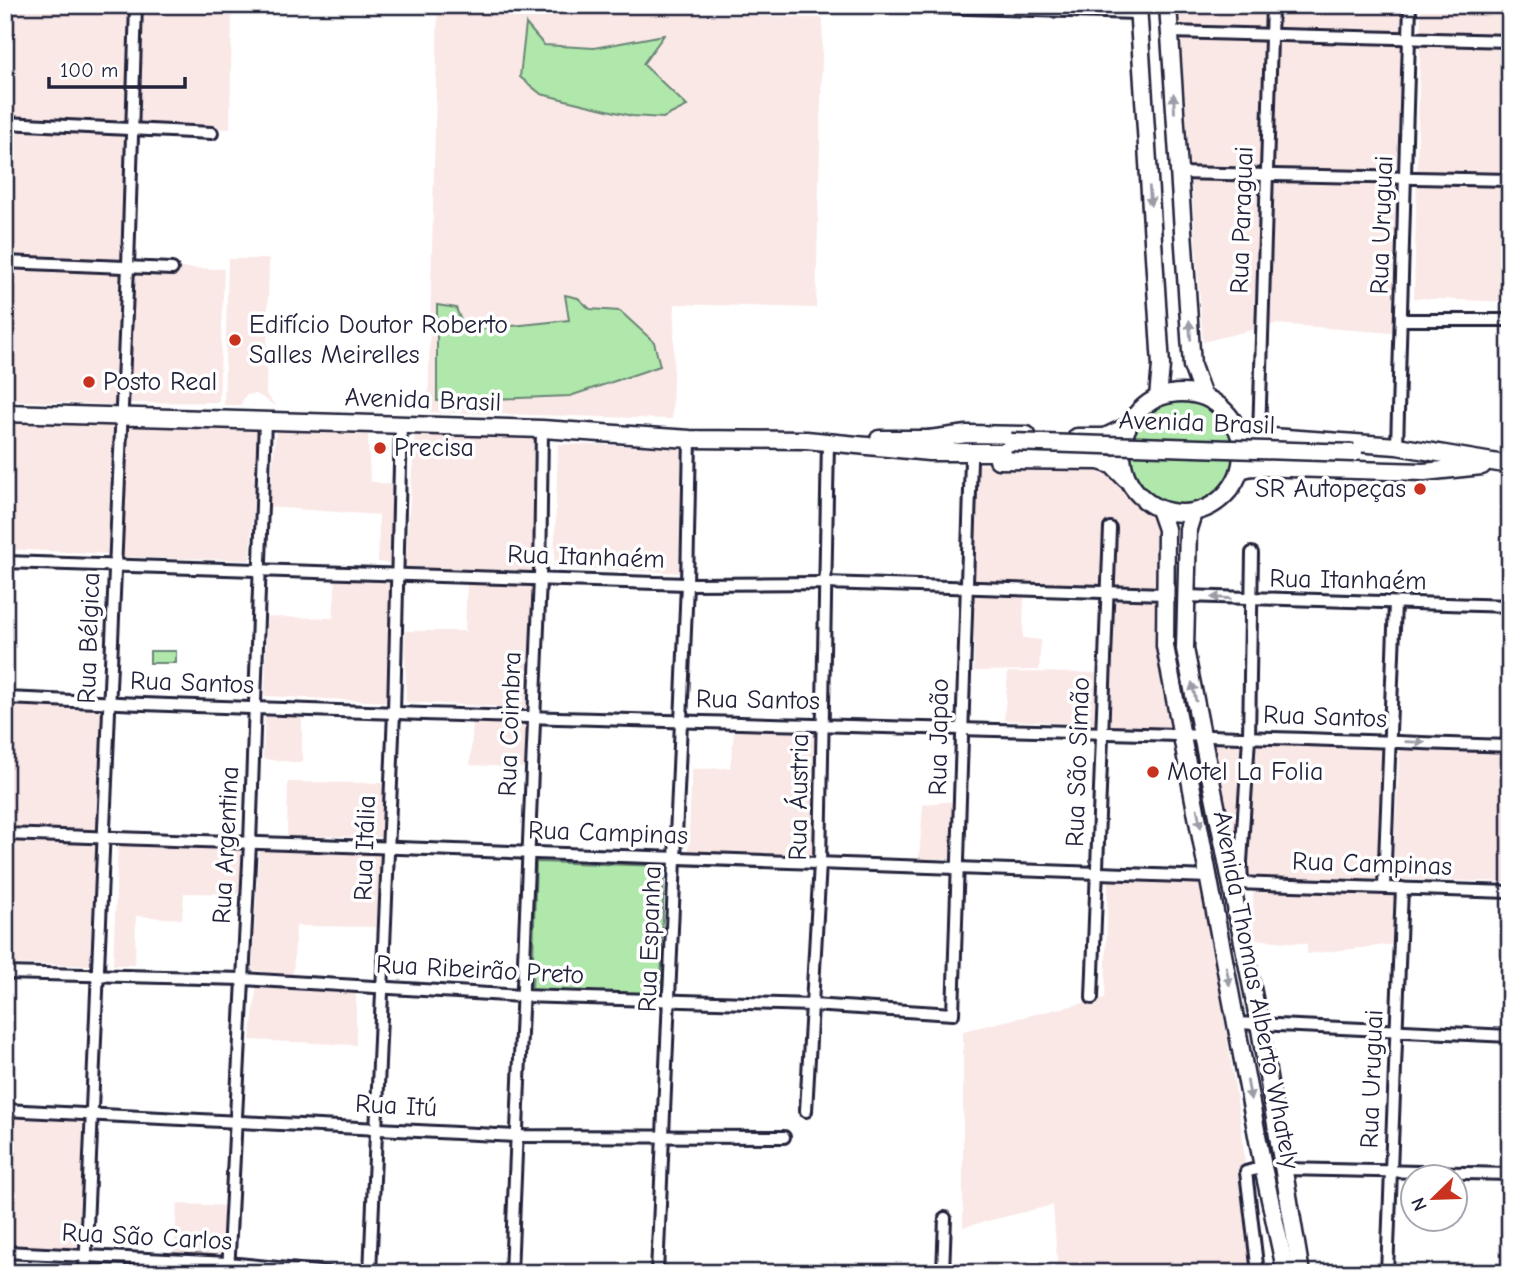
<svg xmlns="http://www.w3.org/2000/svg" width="1515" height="1278" viewBox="0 0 1515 1278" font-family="'Comic Neue',sans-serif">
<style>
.built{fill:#fae8e6}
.green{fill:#b0e8ac;stroke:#698574;stroke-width:2}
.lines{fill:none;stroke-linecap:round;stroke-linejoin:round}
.street-casing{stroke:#22223b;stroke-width:16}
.secondary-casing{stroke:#22223b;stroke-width:21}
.street{stroke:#fff;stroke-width:10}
.secondary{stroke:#fff;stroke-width:16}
.secondary-bridge-casing{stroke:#22223b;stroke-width:21;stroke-linecap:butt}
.secondary-bridge{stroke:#fff;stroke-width:16}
.oneway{fill:#9c9ca7}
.poi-dot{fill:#c8321e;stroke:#fff;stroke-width:2.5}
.labels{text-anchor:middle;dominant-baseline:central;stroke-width:7;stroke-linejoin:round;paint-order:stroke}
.street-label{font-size:26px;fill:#22223b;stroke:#fff}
.poi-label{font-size:26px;fill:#22223b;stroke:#fff;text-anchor:start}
</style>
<rect width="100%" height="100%" fill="#fff"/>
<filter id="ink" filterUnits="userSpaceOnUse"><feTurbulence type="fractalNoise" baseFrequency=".0143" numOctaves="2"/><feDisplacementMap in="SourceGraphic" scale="14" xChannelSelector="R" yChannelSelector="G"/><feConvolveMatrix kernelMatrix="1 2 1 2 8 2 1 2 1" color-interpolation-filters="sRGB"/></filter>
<g filter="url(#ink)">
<g class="built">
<polygon points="5,5 131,5 116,405 5,400"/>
<polygon points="141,5 232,5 230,129 136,124"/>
<polygon points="1178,5 1403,5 1393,333 1276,324 1203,342"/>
<polygon points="1421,5 1510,5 1510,302 1414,298"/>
<polygon points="438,7 823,18 816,308 675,304 672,419 428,412"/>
<polygon points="228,259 269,259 266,394 276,406 256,394 246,395 240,405 224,405"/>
<polygon points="135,267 224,269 219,402 129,403"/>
<polygon points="5,419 114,423 109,554 5,549"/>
<polygon points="129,425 258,425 250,560 123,557"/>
<polygon points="276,428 368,435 370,481 393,485 396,564 378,562 379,515 269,507"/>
<polygon points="415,433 537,435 534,571 405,567"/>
<polygon points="558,444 684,447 683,573 554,567"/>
<polygon points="977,464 1100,468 1119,478 1158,520 1157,589 973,582"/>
<polygon points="336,576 389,578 389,702 265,696 267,617 333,618"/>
<polygon points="467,580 536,582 529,708 406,702 405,631 465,631"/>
<polygon points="974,594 1024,594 1023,638 1041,640 1039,670 974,671"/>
<polygon points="1111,596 1161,598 1178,731 1107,728"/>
<polygon points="1008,672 1101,673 1098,724 1004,720"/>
<polygon points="5,704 102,708 90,965 5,964"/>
<polygon points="265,712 302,714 302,763 263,759"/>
<polygon points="473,721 528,721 526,768 470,765"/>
<polygon points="735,725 819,727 815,856 688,852 692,769 730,768"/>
<polygon points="1214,740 1386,746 1379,879 1235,878"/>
<polygon points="1400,747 1510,751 1510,882 1392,879"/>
<polygon points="288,782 387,783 384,837 287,836"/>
<polygon points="956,801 953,858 919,859 923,804"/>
<polygon points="118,841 245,845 242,894 184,893 182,919 136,916 135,965 113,965"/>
<polygon points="259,850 383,854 380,927 296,926 293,975 252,970"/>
<polygon points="1108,880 1203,882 1243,1140 1253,1273 1058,1273 1053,1205 963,1227 963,1031 1105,998"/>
<polygon points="1253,888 1397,894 1395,944 1307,954 1307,944 1254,939"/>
<polygon points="257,985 356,989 356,1045 250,1040"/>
<polygon points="5,1113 87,1115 81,1250 5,1247"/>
<polygon points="177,1204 234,1206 233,1258 174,1255"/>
</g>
<g class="green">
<polygon points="526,24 544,45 594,48 664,35 643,64 687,106 663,118 632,116 541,94 520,77"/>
<polygon points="565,295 578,298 590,309 620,311 654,342 660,366 570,396 437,401 437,305 456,308 465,331 569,320"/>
<circle cx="1181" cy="451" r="53"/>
<rect x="150" y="651" width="26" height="12"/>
<polygon points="536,862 664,866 661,994 532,990"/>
</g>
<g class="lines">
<g class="street-casing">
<g id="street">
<polyline points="869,5 1138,13"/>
<polyline points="1170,32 1510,41"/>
<polyline points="5,123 212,133"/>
<polyline points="1178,173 1510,180"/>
<polyline points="5,262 172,269"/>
<polyline points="1401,320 1510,320"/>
<polyline points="1259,436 1272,5"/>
<polyline points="1397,446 1410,5"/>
<polyline points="5,562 687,584 825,583 1165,594"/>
<polyline points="1186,596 1510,606"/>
<path d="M 5,698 C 506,721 1008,727 1510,746"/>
<polyline points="5,834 1210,877"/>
<polyline points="1235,883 1510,892"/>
<polyline points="1242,883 1241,862 1249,738 1252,553"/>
<polyline points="1384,887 1395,603"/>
<polyline points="5,973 243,979 522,996 812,1005 953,1014 971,460"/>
<polyline points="1092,998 1110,528"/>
<polyline points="1237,1023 1510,1036"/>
<polyline points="5,1110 516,1136 784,1137"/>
<polyline points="806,1111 820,863 828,442"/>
<polyline points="1285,1169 1510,1174"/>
<polyline points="5,1252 228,1263 329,1273"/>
<polyline points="85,1273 128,266 136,5"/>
<polyline points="228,1273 250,843 265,420"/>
<polyline points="370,1273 394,712 401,424"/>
<polyline points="511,1273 540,578 542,429"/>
<polyline points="657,1273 687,584 690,439"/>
<polyline points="943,1273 945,1218"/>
<polyline points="1258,1273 1246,1172 1263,1167"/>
<polyline points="1387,1273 1402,888"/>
</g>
</g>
<g class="secondary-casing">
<g id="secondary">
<polyline points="1138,5 1161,366 1158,397"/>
<polyline points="1168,5 1192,366 1203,396"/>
<circle cx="1182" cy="453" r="60"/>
<polyline points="5,413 542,429 690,439 806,440 929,452 1010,452"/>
<polyline points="1235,425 1259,436 1397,446 1510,465"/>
<polyline points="1077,437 1105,437 1128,426"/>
<polyline points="879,439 940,439"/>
<polyline points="929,439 967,434 1027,435"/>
<polyline points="998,460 1099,461 1112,465 1126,479"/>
<polyline points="1240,470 1251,467 1424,472 1482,466"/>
<polyline points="1159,509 1166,529 1165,646 1263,1167 1286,1273"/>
<polyline points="1193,513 1188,529 1185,649 1259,1023 1301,1273"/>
</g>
</g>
<use href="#street" class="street"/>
<use href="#secondary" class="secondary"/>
<g class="secondary-bridge-casing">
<polyline id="secondary-bridge" points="1011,442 1354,453"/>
</g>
<use href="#secondary-bridge" class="secondary-bridge"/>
</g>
<defs><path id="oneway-solid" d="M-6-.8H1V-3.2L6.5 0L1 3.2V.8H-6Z" transform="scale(1.75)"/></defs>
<g class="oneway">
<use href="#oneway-solid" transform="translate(1174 103) rotate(-93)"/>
<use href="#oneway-solid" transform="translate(1150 196) rotate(86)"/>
<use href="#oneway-solid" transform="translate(1190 330) rotate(-94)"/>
<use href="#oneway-solid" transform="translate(1221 598) rotate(-176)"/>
<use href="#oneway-solid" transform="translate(1194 692) rotate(-102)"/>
<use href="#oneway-solid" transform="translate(1415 742) rotate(2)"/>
<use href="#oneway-solid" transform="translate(1199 818) rotate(79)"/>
<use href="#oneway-solid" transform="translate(1228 976) rotate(79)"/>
<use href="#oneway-solid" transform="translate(1249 1090) rotate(80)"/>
</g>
</g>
<g class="poi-dot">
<circle cx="235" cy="340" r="7"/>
<circle cx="89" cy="382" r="7"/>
<circle cx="380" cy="448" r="7"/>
<circle cx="1420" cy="489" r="7"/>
<circle cx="1153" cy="772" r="7"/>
</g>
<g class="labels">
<g class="street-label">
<text transform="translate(1242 220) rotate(-88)">Rua Paraguai</text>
<text transform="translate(1382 225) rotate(-88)">Rua Uruguai</text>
<text transform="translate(423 400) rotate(2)">Avenida Brasil</text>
<text transform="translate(1197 423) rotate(2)">Avenida Brasil</text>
<text transform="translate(586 557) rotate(2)">Rua Itanhaém</text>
<text transform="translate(1348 580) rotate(1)">Rua Itanhaém</text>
<text transform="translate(89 638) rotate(-88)">Rua Bélgica</text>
<text transform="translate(192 683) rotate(2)">Rua Santos</text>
<text transform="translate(758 700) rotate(1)">Rua Santos</text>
<text transform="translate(1325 717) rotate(2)">Rua Santos</text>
<text transform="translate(510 724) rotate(-88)">Rua Coimbra</text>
<text transform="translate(939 737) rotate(-89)">Rua Japão</text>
<text transform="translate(1078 762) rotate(-88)">Rua São Simão</text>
<text transform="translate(799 797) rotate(-89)">Rua Áustria</text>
<text transform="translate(608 833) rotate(2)">Rua Campinas</text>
<text transform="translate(226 845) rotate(-87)">Rua Argentina</text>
<text transform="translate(365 848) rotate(-88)">Rua Itália</text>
<text transform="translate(1372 864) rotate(2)">Rua Campinas</text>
<text transform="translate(650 939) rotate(-88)">Rua Espanha</text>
<text transform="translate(480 970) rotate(3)">Rua Ribeirão Preto</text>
<text transform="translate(1256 990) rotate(79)">Avenida Thomas Alberto Whately</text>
<text transform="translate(1372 1079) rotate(-88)">Rua Uruguai</text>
<text transform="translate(396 1106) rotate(3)">Rua Itú</text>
<text transform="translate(147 1237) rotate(3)">Rua São Carlos</text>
</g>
<g class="poi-label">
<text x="249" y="325">Edifício Doutor Roberto<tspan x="249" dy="30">Salles Meirelles</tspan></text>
<text x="103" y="382">Posto Real</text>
<text x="394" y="448">Precisa</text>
<text x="1406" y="489" text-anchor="end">SR Autopeças</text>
<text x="1167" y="772">Motel La Folia</text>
</g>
</g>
<rect width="1515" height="1278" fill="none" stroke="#fff" stroke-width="28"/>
<rect x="14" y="14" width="1487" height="1250" fill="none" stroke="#22223b" stroke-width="2.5" filter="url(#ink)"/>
<g transform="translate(1434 1198) rotate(247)"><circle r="33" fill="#ffffff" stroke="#a7a7b1" stroke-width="2"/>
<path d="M0-5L12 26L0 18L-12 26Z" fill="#c8321e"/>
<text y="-10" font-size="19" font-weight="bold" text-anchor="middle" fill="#22223b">N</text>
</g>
<path d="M49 77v10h136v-10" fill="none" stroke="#22223b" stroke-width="3.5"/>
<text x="60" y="77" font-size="21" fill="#22223b" stroke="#ffffff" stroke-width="5" paint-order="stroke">100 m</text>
</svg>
